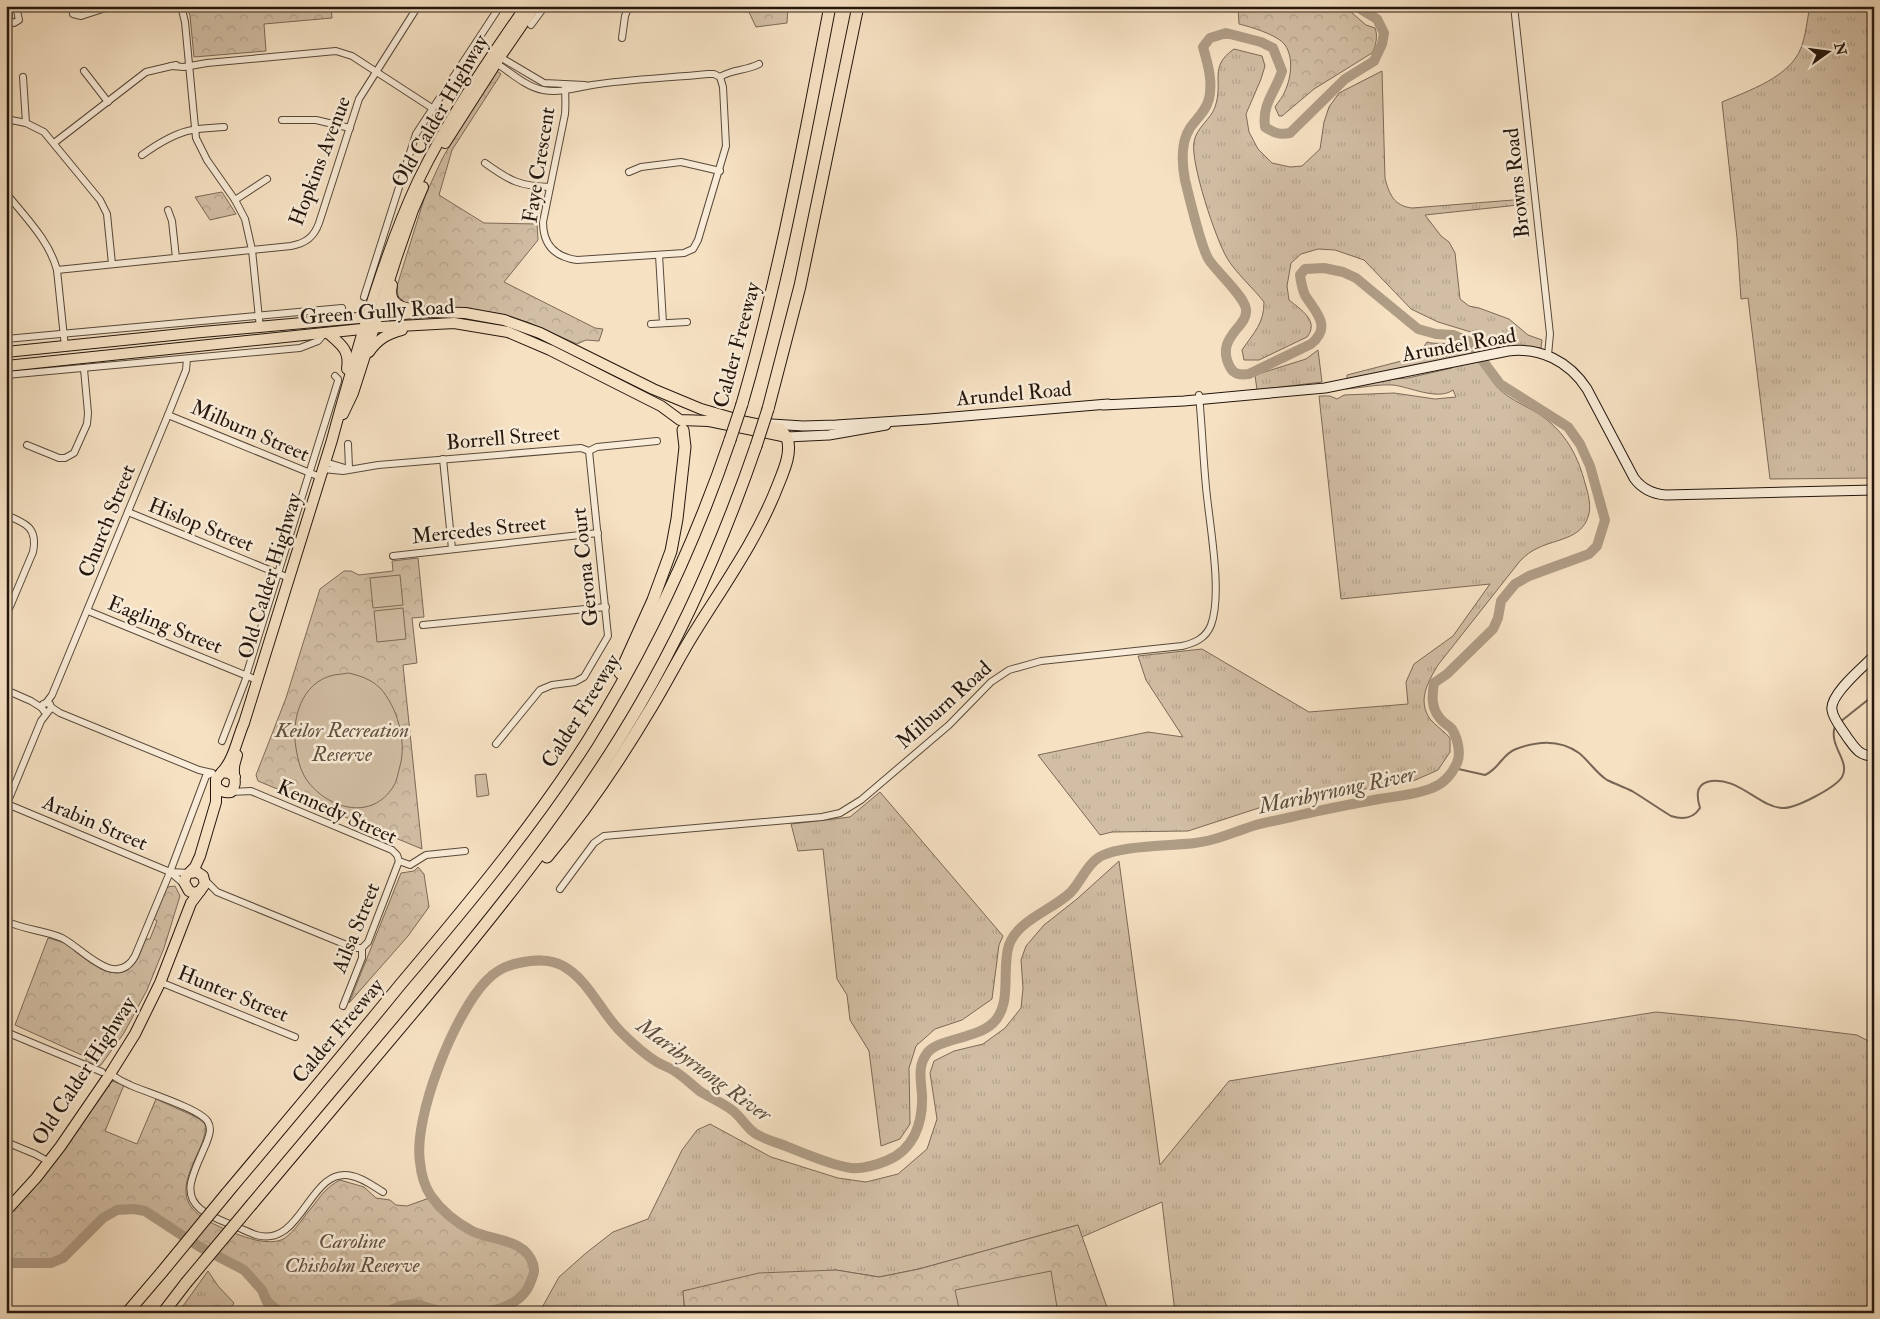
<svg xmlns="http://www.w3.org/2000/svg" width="1880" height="1319" viewBox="0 0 1880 1319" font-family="'IM FELL Double Pica',serif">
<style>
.grass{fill:url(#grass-tufts);stroke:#7b6a58}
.park{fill:url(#park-crowns);stroke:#7b6a58}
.pitch{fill:#d2bea4;stroke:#7b6a58}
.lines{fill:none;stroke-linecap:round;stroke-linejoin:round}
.stream{stroke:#765;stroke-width:2}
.river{stroke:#af9c85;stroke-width:10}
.street-casing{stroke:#58493a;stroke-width:8}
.secondary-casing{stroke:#24160d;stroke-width:11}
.primary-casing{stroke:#24160d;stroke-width:12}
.highway-casing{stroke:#24160d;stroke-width:13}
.street{stroke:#f9ecd8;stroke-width:6}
.secondary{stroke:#f9ecd8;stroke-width:9}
.primary{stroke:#f6e1c3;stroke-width:10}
.highway{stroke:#f6e1c3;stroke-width:11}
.highway-bridge-casing{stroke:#24160d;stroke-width:13;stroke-linecap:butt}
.highway-bridge{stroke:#f6e1c3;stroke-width:11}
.labels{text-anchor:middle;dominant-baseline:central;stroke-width:5;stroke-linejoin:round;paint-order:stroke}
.street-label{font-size:21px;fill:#24160d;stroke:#f9ecd8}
.park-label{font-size:21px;font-style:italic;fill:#615142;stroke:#f9ecd8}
.water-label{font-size:22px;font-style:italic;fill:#5c4c3d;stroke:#f9ecd8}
</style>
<defs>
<pattern id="grass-tufts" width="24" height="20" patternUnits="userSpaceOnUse" patternTransform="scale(1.25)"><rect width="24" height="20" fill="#d2bea4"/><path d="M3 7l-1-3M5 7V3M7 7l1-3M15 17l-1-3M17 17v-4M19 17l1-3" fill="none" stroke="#b4a38c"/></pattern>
<pattern id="park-crowns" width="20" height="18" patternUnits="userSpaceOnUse" patternTransform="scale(1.25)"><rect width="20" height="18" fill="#d2bea4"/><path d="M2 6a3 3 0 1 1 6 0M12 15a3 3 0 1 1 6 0" fill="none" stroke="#b4a38c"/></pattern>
</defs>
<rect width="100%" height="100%" fill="#f6e1c3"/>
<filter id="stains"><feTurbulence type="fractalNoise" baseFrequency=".004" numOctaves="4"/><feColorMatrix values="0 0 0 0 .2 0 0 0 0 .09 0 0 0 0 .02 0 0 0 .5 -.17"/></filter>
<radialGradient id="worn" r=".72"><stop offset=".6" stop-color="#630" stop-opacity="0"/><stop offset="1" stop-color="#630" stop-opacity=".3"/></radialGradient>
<g class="grass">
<path d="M 1810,6 L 1874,6 L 1874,478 L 1770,479 L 1748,298 L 1741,299 L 1737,238 L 1722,102 C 1748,91 1790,77 1801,48 C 1806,35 1807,20 1810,6 Z"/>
<path d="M 1234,49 L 1262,56 L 1265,66 L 1261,79 L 1246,114 L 1249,132 L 1258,149 L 1272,163 L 1290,167 L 1302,166 L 1320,149 L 1324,122 L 1329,107 L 1339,93 L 1382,71 L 1385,178 C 1389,194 1394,206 1412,208 L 1526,199 L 1528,204 L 1425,215 L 1441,236 L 1449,242 L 1455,253 L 1460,299 L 1469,306 L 1479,308 L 1509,319 L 1528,335 L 1542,340 L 1541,348 L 1512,346 L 1489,348 L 1487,341 L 1474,333 L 1438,322 L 1411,309 L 1364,260 L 1335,250 L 1318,249 L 1301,254 L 1291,263 L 1287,286 L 1289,300 C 1300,309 1320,321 1307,337 L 1259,360 L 1244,360 L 1242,350 C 1254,332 1264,324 1264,302 C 1254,289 1235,272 1227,258 C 1216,240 1190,162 1194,142 C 1196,128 1211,119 1215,107 C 1224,81 1208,67 1234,49 Z"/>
<path d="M 1427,342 L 1431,343 C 1442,344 1456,342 1465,346 C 1478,352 1488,377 1498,388 C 1512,402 1531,407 1546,419 C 1568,437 1578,457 1585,483 C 1588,493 1592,507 1588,517 C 1581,539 1556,539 1538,548 C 1531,551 1526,555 1520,561 L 1438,665 C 1428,682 1417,700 1430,719 C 1436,726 1444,731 1450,738 L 1450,752 L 1438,770 L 1413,781 L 1268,805 L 1188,831 L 1112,832 L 1100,835 L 1038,755 L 1148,732 L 1183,737 L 1146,680 L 1138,656 L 1202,649 L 1309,712 L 1408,704 L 1406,682 L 1414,664 L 1453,636 L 1490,584 L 1341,599 L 1319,396 L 1330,396 L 1337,399 L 1344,395 L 1394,393 L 1435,399 L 1456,397 L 1453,390 C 1438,401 1410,387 1393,385 C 1377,384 1361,388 1346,389 L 1346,387 L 1380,380 L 1408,378 L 1452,368 L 1449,359 L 1347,380 L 1347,375 L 1417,357 Z"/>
<polygon points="1318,350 1322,382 1257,390 1255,375 1306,359"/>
<polygon points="880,792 1003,936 999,945 992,999 962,1020 935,1029 916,1046 909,1068 910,1124 900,1139 881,1146 869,1051 850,1020 847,995 837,979 823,849 798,851 791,824 850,817"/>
<polygon points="1119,861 1160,1165 1229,1081 1656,1012 1736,1020 1857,1035 1874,1044 1874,1313 1175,1313 1162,1202 1082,1237 1078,1225 919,1269 879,1277 836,1270 683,1291 685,1313 539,1313 559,1277 586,1253 613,1232 648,1219 682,1150 697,1130 710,1124 771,1157 838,1178 866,1182 898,1174 927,1149 937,1119 930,1073 934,1061 954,1051 983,1044 1005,1028 1021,1008 1023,988 1021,960 1026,946 1044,925 1077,899"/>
<polygon points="208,1271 218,1286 234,1303 227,1313 178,1313"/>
</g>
<g class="park">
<polygon points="187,6 331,6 332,18 264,24 266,51 194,57 190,16"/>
<polygon points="746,6 788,6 787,23 756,27"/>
<path d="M 1238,6 L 1344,6 L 1366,25 L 1375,28 C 1378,35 1376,47 1372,53 L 1314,89 L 1282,116 L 1279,116 L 1275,107 C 1278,102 1283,97 1285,91 C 1291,78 1294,58 1285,45 C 1278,35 1251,27 1239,24 Z"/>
<polygon points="497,71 501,74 452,150 439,195 484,223 537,224 538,240 504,282 595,328 603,329 599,341 586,340 577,344 527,322 501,314 460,308 406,304 398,296 397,286 425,196 442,159 490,76"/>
<polygon points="222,192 236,214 210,220 195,197"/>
<polygon points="418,558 424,617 412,618 417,663 403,665 422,849 258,781 256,775 286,698 320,589 344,571 351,571 359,575 393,571 392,561"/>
<polygon points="418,867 424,874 429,907 408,936 349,1003 401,873 414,871"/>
<path d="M 175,886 L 180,896 L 164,948 L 147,990 L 124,1033 L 101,1065 L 98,1066 L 86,1061 L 86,1057 L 15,1025 L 48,938 C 56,940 63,942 70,946 C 86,957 114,988 134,964 C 140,957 142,947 146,939 L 150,939 L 157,921 L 154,919 L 167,887 Z"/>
<path d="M 112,1081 L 124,1085 L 105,1131 L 137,1144 L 156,1099 L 198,1118 L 205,1124 C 209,1141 184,1170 186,1193 C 187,1209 203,1219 216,1225 C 233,1233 268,1249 285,1238 C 296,1230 304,1216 313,1206 C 321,1195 328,1186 340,1180 L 364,1187 L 376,1198 L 390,1200 L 396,1205 L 407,1206 L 432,1197 C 445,1210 458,1225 476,1233 C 493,1240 514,1238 527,1254 C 535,1263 534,1272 531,1282 C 520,1315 468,1316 440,1311 C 431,1310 423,1304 414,1305 C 403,1305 395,1308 385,1313 L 281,1313 L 267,1302 L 262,1290 L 244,1270 L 200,1247 L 145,1211 L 134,1209 L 117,1210 L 103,1218 L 63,1258 L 51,1263 L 12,1263 L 6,1267 L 6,1217 L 109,1082 Z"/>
<polygon points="1078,1225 1109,1313 685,1313 683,1291 759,1273 836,1270 879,1277 919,1269"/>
</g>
<g class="pitch">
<polygon points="400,575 403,605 373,608 370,578"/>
<polygon points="403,608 406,639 377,642 374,611"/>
<path d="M 349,673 C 360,676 371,679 380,688 C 397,706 407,742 400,766 C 398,772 397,782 393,787 C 372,820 331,810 309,783 C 301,773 298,761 296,748 C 291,720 301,682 334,675 C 339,674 344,674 349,673 Z"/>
<polygon points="486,774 489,795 477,797 475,775"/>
<polygon points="1051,1271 1058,1313 960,1313 955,1290"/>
</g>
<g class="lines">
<g class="stream">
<polyline points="1840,722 1874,695"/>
<path d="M 1454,768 L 1485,775 C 1500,768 1502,754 1516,749 C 1537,741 1560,739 1579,753 C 1589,761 1596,773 1607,780 C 1615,784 1624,787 1632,791 C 1645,799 1658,808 1671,816 C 1683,820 1693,819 1700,808 C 1697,798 1695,786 1707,782 C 1736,774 1759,807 1782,808 C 1795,809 1835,788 1842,777 C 1851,761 1828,746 1835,726"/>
</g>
<g class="river">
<polyline points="6,1267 12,1263 51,1263 63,1258 103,1218 117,1210 134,1209 145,1211 200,1247 244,1270 262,1290 267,1302 281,1313"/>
<polyline points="318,1313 334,1313"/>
<polyline points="385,1313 400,1306 416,1304 439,1311 461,1313"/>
<path d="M 481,1313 C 501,1310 524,1302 531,1281 C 534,1273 535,1272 533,1264 C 525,1238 492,1241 472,1231 C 457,1223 441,1210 431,1196 C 425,1187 421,1173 420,1162 C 413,1117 455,1012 487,980 C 496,971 507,965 519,963 C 533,960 549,958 563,966 C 589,980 601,1013 622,1033 C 632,1043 644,1054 657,1062 C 662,1065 668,1067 673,1070 C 683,1076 692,1085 701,1092 C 711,1098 723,1103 732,1110 C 742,1117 746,1129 758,1135 C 765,1139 775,1142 783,1145 C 801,1152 832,1166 851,1168 C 862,1169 876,1165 886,1161 C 914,1150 923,1123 922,1095 C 921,1080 917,1065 928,1052 C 941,1038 976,1039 993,1023 C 1013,1004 1001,969 1009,945 C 1018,920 1052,910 1070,893 C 1080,883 1086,866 1098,858 C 1116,845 1172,846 1195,843 C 1216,841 1236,831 1256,825 C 1270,821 1285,819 1300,815 C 1326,809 1352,804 1379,799 C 1396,796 1416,795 1432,788 C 1443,784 1452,774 1457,763 C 1461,754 1458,739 1452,729 C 1448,725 1442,722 1439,717 C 1431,707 1432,695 1434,683 L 1447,674 L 1493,629 L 1498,618 L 1501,601 L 1515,584 L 1529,576 L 1589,554 L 1597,546 L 1605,520 L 1590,466 L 1580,444 L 1568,427 L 1500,384 L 1468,341 L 1453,335 L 1436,334 L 1418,329 L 1356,278 L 1343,272 L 1324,268 L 1305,269 L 1300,275 C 1301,282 1302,289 1305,295 C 1315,312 1333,326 1311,344 L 1249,374 C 1241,375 1234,375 1230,367 C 1214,337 1249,327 1246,309 C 1244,296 1217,272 1209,260 C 1201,248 1189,196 1185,180 C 1182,164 1181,142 1190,128 C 1197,118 1206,111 1209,99 C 1213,81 1208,65 1203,47 L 1210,38 L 1226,33 L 1261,42 L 1273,48 L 1282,71 C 1275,93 1262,103 1265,127 C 1274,133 1279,135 1290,133 L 1345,79 L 1374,61 L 1382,44 L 1384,33 L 1377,19 L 1362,10 L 1359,6"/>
</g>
<g class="street-casing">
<g id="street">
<polyline points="8,6 9,20 14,23 19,20 16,6"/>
<polyline points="73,6 73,14 81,16 112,6"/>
<polyline points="181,6 185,22 196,138 207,160 235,200 245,219 252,250 260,328"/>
<polyline points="1514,6 1550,334 1548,355"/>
<polyline points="531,25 545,6"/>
<polyline points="622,38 625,16 629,6"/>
<polyline points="500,57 544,83 585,85"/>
<path d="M 496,63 C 510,72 526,87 543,90 C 560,93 576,88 592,85 C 630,79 669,78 708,74 L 714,74 L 720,77 L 723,87 L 726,146 L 698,240 L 693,249 L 684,253 L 577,260 C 555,257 543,245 543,222 L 565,114 C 566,104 565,94 565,84"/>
<polyline points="171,66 184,67 207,63 336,51 352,56 432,108"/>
<polyline points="84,71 108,102"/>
<polyline points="23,77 26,123"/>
<path d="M 720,77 C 732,69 746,71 759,64"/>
<polyline points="6,119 26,123 44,132 100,200 107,214 112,264"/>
<polyline points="282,120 316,120 350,128"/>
<polyline points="54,143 146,72 176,65"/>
<path d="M 142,155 C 156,145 174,133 192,130 C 202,128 213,128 224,127"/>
<path d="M 485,163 C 510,181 519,186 550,187"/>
<polyline points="629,172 641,167 681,162 720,171"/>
<path d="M 6,193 C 25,217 49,240 57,270 L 65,347"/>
<polyline points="235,200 267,179"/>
<polyline points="168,210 172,221 176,258"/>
<polyline points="659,255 663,323"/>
<path d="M 57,270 L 291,246 C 306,243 314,237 319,223 L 359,99 L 418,6"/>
<polyline points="364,297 416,134 500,6"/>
<polyline points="651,324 687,322"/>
<polyline points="6,339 342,308"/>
<polyline points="6,375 300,348 318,341 324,334"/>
<polyline points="168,415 320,477"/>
<polyline points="348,444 349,468"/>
<polyline points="27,445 59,458 65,458 74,453 87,424 88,413 84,369"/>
<polyline points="589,451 597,447 657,441"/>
<polyline points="443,459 452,549"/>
<polyline points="325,462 345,468"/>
<polyline points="323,469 343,471 378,465 581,448 589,451"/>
<polyline points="128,512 289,578"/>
<path d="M 6,515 C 26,523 38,528 33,552 L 6,616"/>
<polyline points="393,556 598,533"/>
<polyline points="88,611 257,680"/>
<polyline points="423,625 606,607"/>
<polyline points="246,676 338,381 338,379 335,376"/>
<polyline points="6,690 31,701 42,708"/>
<polyline points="46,703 52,695 168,415 186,370 187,359"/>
<polyline points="51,707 60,713 199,770 212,773"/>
<polyline points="222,741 247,676"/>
<polyline points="496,744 540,690 552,685 575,682 584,677 608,636 589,451"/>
<polyline points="231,792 251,791 392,850 397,855 399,861 410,865 426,855 465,851"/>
<polyline points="7,804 170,872 184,884"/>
<polyline points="6,806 41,721 51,708 50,704 46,703 43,704 42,708 44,711 47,712"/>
<polyline points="170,872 189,873"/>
<polyline points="205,880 217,892 354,948 362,948"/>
<path d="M 560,889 L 594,843 L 604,836 L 822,817 L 840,813 L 861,800 L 949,725 L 991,682 L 1009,670 L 1041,661 L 1182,646 C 1195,643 1206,638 1211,625 C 1223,593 1209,522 1206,487 C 1203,456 1202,426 1199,395"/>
<path d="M 6,921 C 24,930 44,930 62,938 C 81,947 116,991 135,956 L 170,872 L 206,776 L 212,773"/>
<polyline points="362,948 368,942 399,861"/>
<polyline points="160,982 295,1037"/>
<polyline points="343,1006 362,958 362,948"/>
<polyline points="6,1032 102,1072"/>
<path d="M 110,1074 C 116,1078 123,1082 130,1085 C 145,1092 201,1109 208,1122 C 212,1129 209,1136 206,1144 C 201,1156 194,1169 191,1183 C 186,1209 213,1217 232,1225 C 240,1228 248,1232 256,1235 C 303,1249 309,1165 352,1176 C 363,1178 373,1186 383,1192"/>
<polyline points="6,1142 35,1154 44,1159"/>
</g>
</g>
<g class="secondary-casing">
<g id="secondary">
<path d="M 1103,405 L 1184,401 L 1325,388 L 1508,351 C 1540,347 1569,361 1587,389 L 1634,478 C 1642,489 1652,494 1666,495 L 1874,490"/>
<polyline points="772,424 803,426 836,425 929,419 1108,404"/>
<polyline points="787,437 829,435 886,425"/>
<path d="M 1874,656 C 1863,667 1829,695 1832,710 C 1833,719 1842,729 1847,737 C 1855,748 1859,756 1874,756"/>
</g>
</g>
<g class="primary-casing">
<g id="primary">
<polyline points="445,143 500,57 535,6"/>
<path d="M 392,285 C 388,301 398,308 413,309"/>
<path d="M 329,334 C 342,345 350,351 347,369"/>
<polyline points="6,352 202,332 426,312 465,313 504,320 540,333 653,389 701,409 746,422 781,429 787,437"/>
<path d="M 369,352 C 378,339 387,334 402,330"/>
<polyline points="6,366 381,327 454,323 508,332 550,350 661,406 680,420 709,421 787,437"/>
<polyline points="343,414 353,393 397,256 413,210 423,187"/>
<path d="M 222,772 C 234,759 237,739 244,723 L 332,440 C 341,406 351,372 361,338 C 377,284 394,232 418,181 C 448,119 487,62 526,6"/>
<path d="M 235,777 L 229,773 L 222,772 L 216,779 L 216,787 C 221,791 224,793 231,792 C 238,783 233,778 234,768 C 234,764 236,759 237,755"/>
<polyline points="189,873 197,872 203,876 205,884 200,891 194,893 189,891 184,882 186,876 195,867 200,856 216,802 216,787"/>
<polyline points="6,1211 36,1178 60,1147 110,1074 135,1034 160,983 191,903 200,891"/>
</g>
</g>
<g class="highway-casing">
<g id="highway">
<path d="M 742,404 C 780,273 804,140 830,6"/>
<polyline points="768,409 800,286 858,6"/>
<polyline points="620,673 653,600 671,551 677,519 685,447 683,430"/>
<path d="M 547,857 C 586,811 620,760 651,708 C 667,682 680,655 696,630 C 726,582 758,537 778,485 C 784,470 792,453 787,437"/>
<path d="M 227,1193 C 285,1124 343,1055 400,985 C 466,907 532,828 587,742 C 646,647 694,546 730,440"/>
<path d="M 252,1204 C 308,1137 365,1070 421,1003 C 499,909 577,813 639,706 C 687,624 725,536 756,446"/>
<polyline points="127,1313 162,1272"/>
<polyline points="163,1313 186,1283"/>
</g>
</g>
<use href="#street" class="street"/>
<use href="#secondary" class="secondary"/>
<use href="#primary" class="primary"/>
<use href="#highway" class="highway"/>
<g class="highway-bridge-casing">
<g id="highway-bridge">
<polyline points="730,440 742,404"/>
<polyline points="756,446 768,409"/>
<polyline points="162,1272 227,1193"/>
<polyline points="186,1283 252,1204"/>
</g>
</g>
<use href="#highway-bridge" class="highway-bridge"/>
</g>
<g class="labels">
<g class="street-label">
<text transform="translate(440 111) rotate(-60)">Old Calder Highway</text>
<text transform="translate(320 161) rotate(-69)">Hopkins Avenue</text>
<text transform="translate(539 165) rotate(-81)">Faye Crescent</text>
<text transform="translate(1517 183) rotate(-96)">Browns Road</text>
<text transform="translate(377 312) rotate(-4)">Green Gully Road</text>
<text transform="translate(737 345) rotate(-75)">Calder Freeway</text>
<text transform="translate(1459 345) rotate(-10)">Arundel Road</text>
<text transform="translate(1014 394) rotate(-5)">Arundel Road</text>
<text transform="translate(250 431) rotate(23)">Milburn Street</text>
<text transform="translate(503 438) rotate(-5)">Borrell Street</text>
<text transform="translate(107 521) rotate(-68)">Church Street</text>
<text transform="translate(201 525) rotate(22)">Hislop Street</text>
<text transform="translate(479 530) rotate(-6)">Mercedes Street</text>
<text transform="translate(585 567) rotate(-96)">Gerona Court</text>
<text transform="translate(270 576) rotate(-73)">Old Calder Highway</text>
<text transform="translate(165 625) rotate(22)">Eagling Street</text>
<text transform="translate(944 705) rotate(-42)">Milburn Road</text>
<text transform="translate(581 711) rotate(-58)">Calder Freeway</text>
<text transform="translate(337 812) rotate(24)">Kennedy Street</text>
<text transform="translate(95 823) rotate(23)">Arabin Street</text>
<text transform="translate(356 928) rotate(-68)">Ailsa Street</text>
<text transform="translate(233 994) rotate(22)">Hunter Street</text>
<text transform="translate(338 1031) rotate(-50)">Calder Freeway</text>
<text transform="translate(84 1071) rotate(-57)">Old Calder Highway</text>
</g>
<g class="park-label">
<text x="342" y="730">Keilor Recreation<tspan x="342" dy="24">Reserve</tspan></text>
<text x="352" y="1241">Caroline<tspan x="352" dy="24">Chisholm Reserve</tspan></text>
</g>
<g class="water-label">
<text transform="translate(1337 790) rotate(-12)">Maribyrnong River</text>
<text transform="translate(704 1070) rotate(36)">Maribyrnong River</text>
</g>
</g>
<rect width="1880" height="1319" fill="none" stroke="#f6e1c3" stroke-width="25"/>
<rect x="8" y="8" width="1865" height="1304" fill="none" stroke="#24160d" stroke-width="2.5"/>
<rect x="12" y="12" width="1855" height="1294" fill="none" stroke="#24160d"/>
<g transform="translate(1828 52) rotate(76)" stroke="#f9ecd8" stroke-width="4" paint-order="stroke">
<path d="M0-4L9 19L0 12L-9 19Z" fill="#24160d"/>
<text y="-8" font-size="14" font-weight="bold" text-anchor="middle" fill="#24160d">N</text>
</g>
<rect width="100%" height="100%" filter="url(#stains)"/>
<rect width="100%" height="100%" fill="url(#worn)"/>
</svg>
